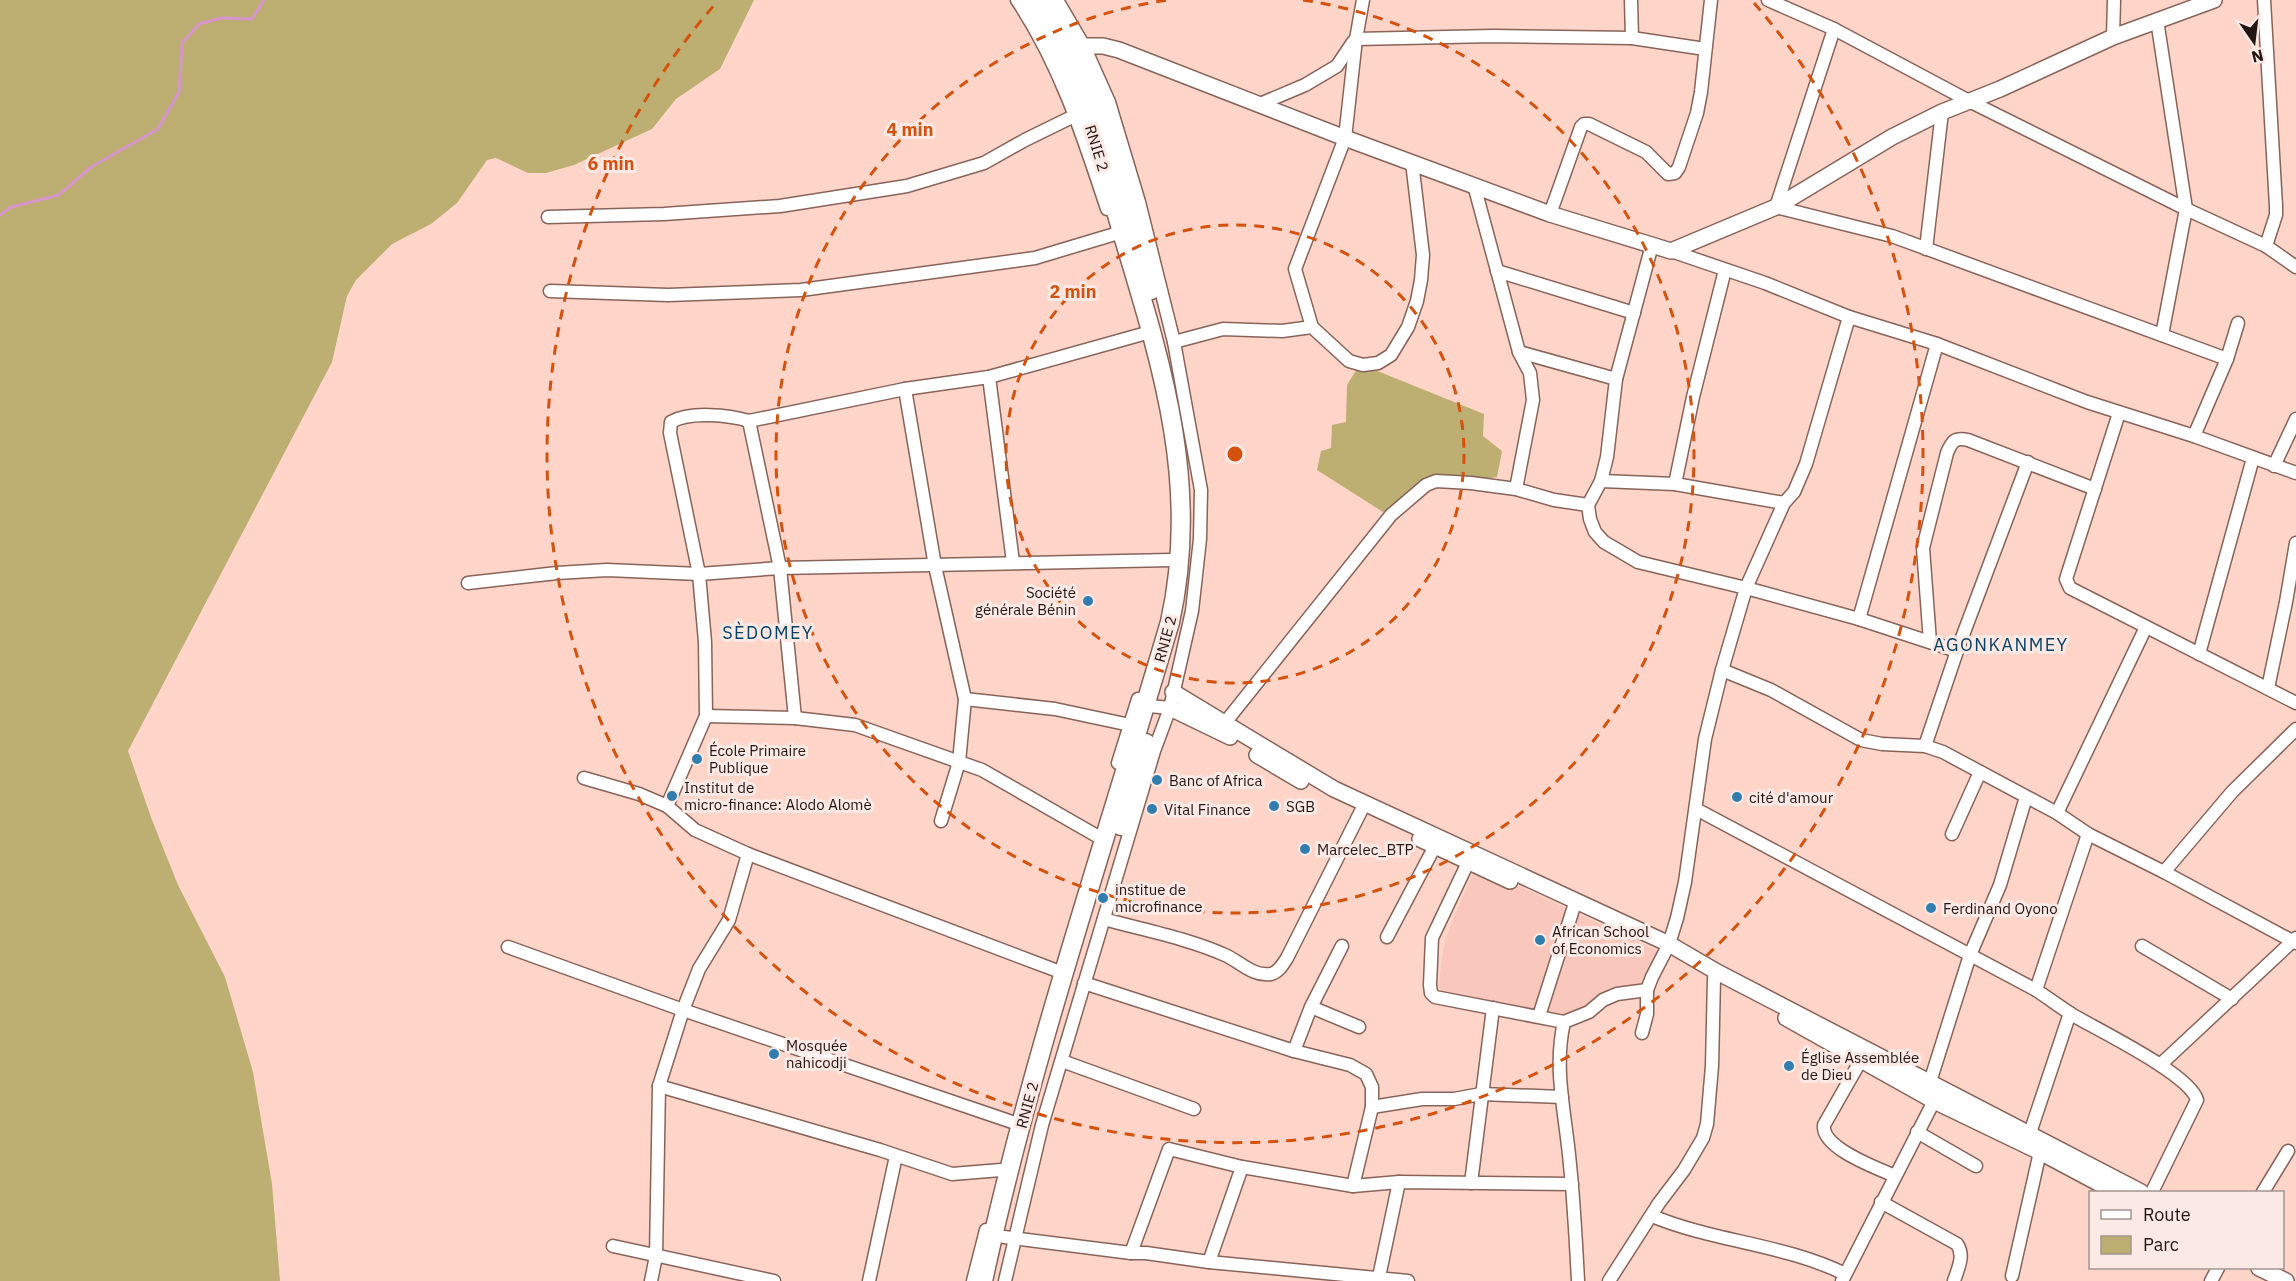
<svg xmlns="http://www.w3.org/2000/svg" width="2296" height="1281" viewBox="0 0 2296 1281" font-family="'IBM Plex Sans',sans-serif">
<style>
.built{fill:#f9c7bb}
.green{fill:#bdaf72}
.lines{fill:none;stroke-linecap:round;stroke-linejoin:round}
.stream{stroke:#d796cb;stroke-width:3}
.minor-casing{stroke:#876359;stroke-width:15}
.major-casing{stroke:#876359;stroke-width:18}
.highway-casing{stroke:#876359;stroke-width:21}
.minor{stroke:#fff;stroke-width:12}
.major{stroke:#fff;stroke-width:15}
.highway{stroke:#fff;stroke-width:18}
.ring{fill:none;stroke:#d4520d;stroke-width:3;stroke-dasharray:10 8}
.poi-dot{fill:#317db0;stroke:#fae9e4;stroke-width:2}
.labels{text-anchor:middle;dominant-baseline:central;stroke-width:6;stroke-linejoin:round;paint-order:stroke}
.street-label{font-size:15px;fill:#231512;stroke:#fae9e4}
.poi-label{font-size:15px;fill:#231512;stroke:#fae9e4;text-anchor:start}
.quarter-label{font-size:18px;letter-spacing:1.5px;fill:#094163;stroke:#fae9e4}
.centre{fill:#d4520d;stroke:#fae9e4;stroke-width:3}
.ring-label{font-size:18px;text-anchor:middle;font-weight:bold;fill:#d4520d;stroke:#fae9e4;stroke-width:6;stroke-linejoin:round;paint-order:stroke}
</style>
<rect width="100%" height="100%" fill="#ffd5ca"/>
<polygon class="built" points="1476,866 1658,951 1640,987 1586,1012 1568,1016 1443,995 1439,986 1443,951 1449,929"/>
<g class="green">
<polygon points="0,0 754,0 720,69 676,99 652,129 574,165 546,173 528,173 496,158 487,160 457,203 431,224 392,244 356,280 347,296 332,362 128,751 152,820 178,885 225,977 253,1072 272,1184 280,1281 0,1281"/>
<polygon points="1360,364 1484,414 1483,436 1502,451 1497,477 1474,481 1434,479 1383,512 1317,470 1321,451 1331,448 1332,425 1346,422 1347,385"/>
</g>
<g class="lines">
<polyline class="stream" points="0,215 11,207 59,195 91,167 158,129 179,92 182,43 199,24 221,18 252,19 264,0"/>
<g class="minor-casing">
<g id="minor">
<path d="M 1017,0 C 1060,64 1083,136 1107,209"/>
<polyline points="1363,0 1356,39 1345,138 1295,269 1312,327 1349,361 1363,365 1378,363 1391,355 1408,327 1417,301 1421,280 1423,255 1412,162"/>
<polyline points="1631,0 1632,38"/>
<polyline points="1768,0 1834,29 1971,102 2186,209 2266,246 2296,267"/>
<polyline points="2264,0 2276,206 2276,215 2266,246"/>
<polyline points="2157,20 2186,209 2162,335"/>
<polyline points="1834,29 1776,207 1892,236 2227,359"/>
<polyline points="2113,37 2114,0"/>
<polyline points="1356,39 1493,36 1632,38 1705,49"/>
<polyline points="1260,104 1305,85 1337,66 1353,42"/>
<polyline points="1474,185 1519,352 1530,373 1533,400 1516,489"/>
<polyline points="1550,214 1581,127 1584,124 1589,124 1646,152 1668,174 1675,173 1679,167 1697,113 1701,92 1711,0"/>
<polyline points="548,217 664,214 780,206 907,186 984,163 1025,140 1076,115"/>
<polyline points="1652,245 1616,379 1607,457 1601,481 1588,505 1590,519 1595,532 1604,542 1638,562 1746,588 1859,619 1957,651"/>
<polyline points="1926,249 1942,112"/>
<polyline points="1671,251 1765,283 1849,317 1937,344 2087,402 2194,436 2296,473"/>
<polyline points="1497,271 1634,313"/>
<polyline points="550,291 668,295 801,290 1035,258 1115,234"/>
<polyline points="1174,342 1223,329 1282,331 1312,327"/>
<polyline points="1519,352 1616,379"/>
<polyline points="989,377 1013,562"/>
<polyline points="905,389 935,566 965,699 959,762 941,821"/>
<polyline points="2119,413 2066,579 2070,588 2296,703"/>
<polyline points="749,421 780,568 795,718"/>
<polyline points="2194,436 2227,359 2238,323"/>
<polyline points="2274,466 2296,419"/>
<polyline points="1601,481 1675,484 1784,503"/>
<polyline points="1675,484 1693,397 1725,270"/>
<polyline points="468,583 557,573 607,570 699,574 780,568 1171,560"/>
<polyline points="1859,619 1937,344"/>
<path d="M 1930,642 L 1923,548 L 1947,453 C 1952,441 1955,437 1968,440 L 2095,489"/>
<polyline points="2199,654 2253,458"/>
<polyline points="1722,670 1771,690 1861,740 1882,744 1925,746 1943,752 2057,813 2088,834 2164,872 2296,943"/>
<polyline points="2268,688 2286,602 2296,543"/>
<polyline points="965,699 1055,709 1130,725"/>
<polyline points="1139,705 1170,708"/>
<polyline points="706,716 795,718 855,725 982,770 1097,836"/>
<polyline points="1224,724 1391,515 1426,485 1436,481 1471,483 1516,489 1554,500 1588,505"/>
<polyline points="1925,746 1957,651 2028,462"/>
<polyline points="1118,763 1138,699"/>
<polyline points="584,778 639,794 667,806 695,830 748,854 1055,970"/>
<path d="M 667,806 L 706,716 L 705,642 L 699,574 L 670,433 L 671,422 C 690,411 729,415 749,421 L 905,389 L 989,377 L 1143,334"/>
<path d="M 1696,809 L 2036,990 C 2048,998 2059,1006 2071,1014 C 2096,1029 2190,1074 2197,1100 L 2152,1192"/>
<polyline points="2057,813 2146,627"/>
<polyline points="1952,834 1980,772"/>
<polyline points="1472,854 1432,938 1430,985 1431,993 1435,997 1564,1022 1589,1012 1603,1000 1617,994 1647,990 1652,977 1669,944 1677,918 1685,882 1705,739 1722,670 1746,588 1784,503 1794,492 1806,464 1849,317"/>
<polyline points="2164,872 2232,792 2296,729"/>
<path d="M 1104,919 C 1143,930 1187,938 1225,955 C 1239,961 1253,977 1271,974 C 1279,972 1283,964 1287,958 L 1361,811"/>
<polyline points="1387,937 1435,846"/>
<polyline points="2142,946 2232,999"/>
<polyline points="508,947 683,1010 1021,1125"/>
<polyline points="1084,983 1294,1051 1350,1065 1366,1074 1372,1087 1372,1107 1353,1186"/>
<polyline points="2036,990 2088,834"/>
<polyline points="1311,1007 1342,946"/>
<polyline points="1539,1016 1576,900"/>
<path d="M 1564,1022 C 1553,1070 1566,1116 1570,1165 C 1574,1203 1576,1242 1578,1281"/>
<polyline points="1642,1033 1647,1014 1647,990"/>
<polyline points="1294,1051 1311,1007 1359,1027"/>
<path d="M 1861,1060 L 1824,1125 C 1821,1148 1877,1168 1895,1176"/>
<polyline points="1062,1061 1194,1109"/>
<polyline points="2160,1065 2296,938"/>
<polyline points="659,1086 880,1150 952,1174 1001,1170"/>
<polyline points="1372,1107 1422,1099 1454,1099 1481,1094 1562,1097"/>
<polyline points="1917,1132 1976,1166"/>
<polyline points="2029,1136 2070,1013"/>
<polyline points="1471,1183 1493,1008"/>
<polyline points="2263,1192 2288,1151"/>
<path d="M 1881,1202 L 1957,1244 C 1965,1256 1958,1268 1954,1281"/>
<path d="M 1652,1216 C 1715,1242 1784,1244 1845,1274"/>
<polyline points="1004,1237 1131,1253 1146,1253 1209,1262 1408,1281"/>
<polyline points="613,1246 774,1281"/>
<polyline points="1131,1253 1169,1149 1242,1167 1353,1186 1399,1182 1572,1184"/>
<polyline points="1209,1262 1242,1167"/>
<polyline points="2012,1276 2040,1152"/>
<polyline points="1379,1277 1399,1182"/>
<polyline points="651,1281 656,1256 659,1086 683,1010 699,969 729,920 748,854"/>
<polyline points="869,1281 896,1156"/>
<polyline points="973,1281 986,1230"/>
<polyline points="1005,1281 1042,1125 1154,751 1170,708 1192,611 1200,539 1201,490 1174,342 1139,202 1109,102 1084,46 1057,0"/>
<polyline points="1609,1281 1659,1203 1684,1170 1703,1138 1707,1124 1712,1066 1714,978"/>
<polyline points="1842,1281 1934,1101 1930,1082 1970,955 2000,885 2026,797"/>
<polyline points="2211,1281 2218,1268"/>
</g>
</g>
<g class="major-casing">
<g id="major">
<polyline points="1084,46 1103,46 1119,50 1345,138 1550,214 1671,251 1776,207 1892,137 1942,112 2000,89 2113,37 2214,0"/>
<polyline points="1173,692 1334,789 1669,944 1717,972 2141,1192"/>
<polyline points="1170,708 1230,737"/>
<polyline points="1257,755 1301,781"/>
<polyline points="1420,839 1510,881"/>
<polyline points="1786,1018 1934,1101 2040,1152 2115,1192"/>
<polyline points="2259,1268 2286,1281"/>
</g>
</g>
<g class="highway-casing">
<g id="highway">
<polyline points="1043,0 1074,52 1097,108 1130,210 1151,290"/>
<polyline points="1121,826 1146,743"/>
<path d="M 983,1281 C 1031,1058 1106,841 1170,622 C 1200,487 1163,368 1124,239 C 1112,200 1102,151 1086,113 C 1070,74 1051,36 1029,0"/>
</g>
</g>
<use href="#minor" class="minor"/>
<use href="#major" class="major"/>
<use href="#highway" class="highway"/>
</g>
<g class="ring">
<circle cx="1235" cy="454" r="229"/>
<path d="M1303 0A459 459 0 1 1 1167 0"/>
<path d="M1754 3A688 688 0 1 1 716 3"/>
</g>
<g class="poi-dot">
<circle cx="1088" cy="601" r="6"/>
<circle cx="697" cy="759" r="6"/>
<circle cx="1157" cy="780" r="6"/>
<circle cx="672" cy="796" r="6"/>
<circle cx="1737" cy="797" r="6"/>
<circle cx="1274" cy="806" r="6"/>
<circle cx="1152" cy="809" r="6"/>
<circle cx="1305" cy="849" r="6"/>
<circle cx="1103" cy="898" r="6"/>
<circle cx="1931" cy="908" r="6"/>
<circle cx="1540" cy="940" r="6"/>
<circle cx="774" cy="1054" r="6"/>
<circle cx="1789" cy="1066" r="6"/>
</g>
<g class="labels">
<g class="street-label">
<text transform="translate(1097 148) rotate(73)">RNIE 2</text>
<text transform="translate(1165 639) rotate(-75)">RNIE 2</text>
<text transform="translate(1027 1105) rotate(-75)">RNIE 2</text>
</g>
<g class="poi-label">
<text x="1076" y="592" text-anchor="end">Société<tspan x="1076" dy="17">générale Bénin</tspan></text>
<text x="709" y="750">École Primaire<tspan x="709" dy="17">Publique</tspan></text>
<text x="1169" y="780">Banc of Africa</text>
<text x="684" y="787">Institut de<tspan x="684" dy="17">micro-finance: Alodo Alomè</tspan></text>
<text x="1749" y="797">cité d'amour</text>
<text x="1286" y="806">SGB</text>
<text x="1164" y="809">Vital Finance</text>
<text x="1317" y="849">Marcelec_BTP</text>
<text x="1115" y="889">institue de<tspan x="1115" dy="17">microfinance</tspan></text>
<text x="1943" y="908">Ferdinand Oyono</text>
<text x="1552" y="931">African School<tspan x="1552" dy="17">of Economics</tspan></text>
<text x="786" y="1045">Mosquée<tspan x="786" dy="17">nahicodji</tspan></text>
<text x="1801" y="1057">Église Assemblée<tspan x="1801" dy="17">de Dieu</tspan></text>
</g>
<g class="quarter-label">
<text x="768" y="632">SÈDOMEY</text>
<text x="2001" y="644">AGONKANMEY</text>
</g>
</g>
<circle cx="1235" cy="454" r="9" class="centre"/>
<g class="ring-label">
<text x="910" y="136">4 min</text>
<text x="611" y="170">6 min</text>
<text x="1073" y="298">2 min</text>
</g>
<rect x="2089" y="1191" width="195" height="78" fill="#fae9e4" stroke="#a49490" stroke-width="1.5"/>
<rect x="2101" y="1210" width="30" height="9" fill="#ffffff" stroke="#a49490" stroke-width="1.5"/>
<text x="2143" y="1221" font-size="18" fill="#231512">Route</text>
<rect x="2101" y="1236" width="30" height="18" fill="#bdaf72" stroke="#a49490" stroke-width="1.5"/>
<text x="2143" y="1251" font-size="18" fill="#231512">Parc</text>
<g transform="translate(2254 42) rotate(166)" stroke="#fae9e4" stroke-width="4.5" paint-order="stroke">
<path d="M0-4.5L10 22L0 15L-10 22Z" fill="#231512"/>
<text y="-9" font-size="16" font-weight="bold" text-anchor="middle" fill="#231512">N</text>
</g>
</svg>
